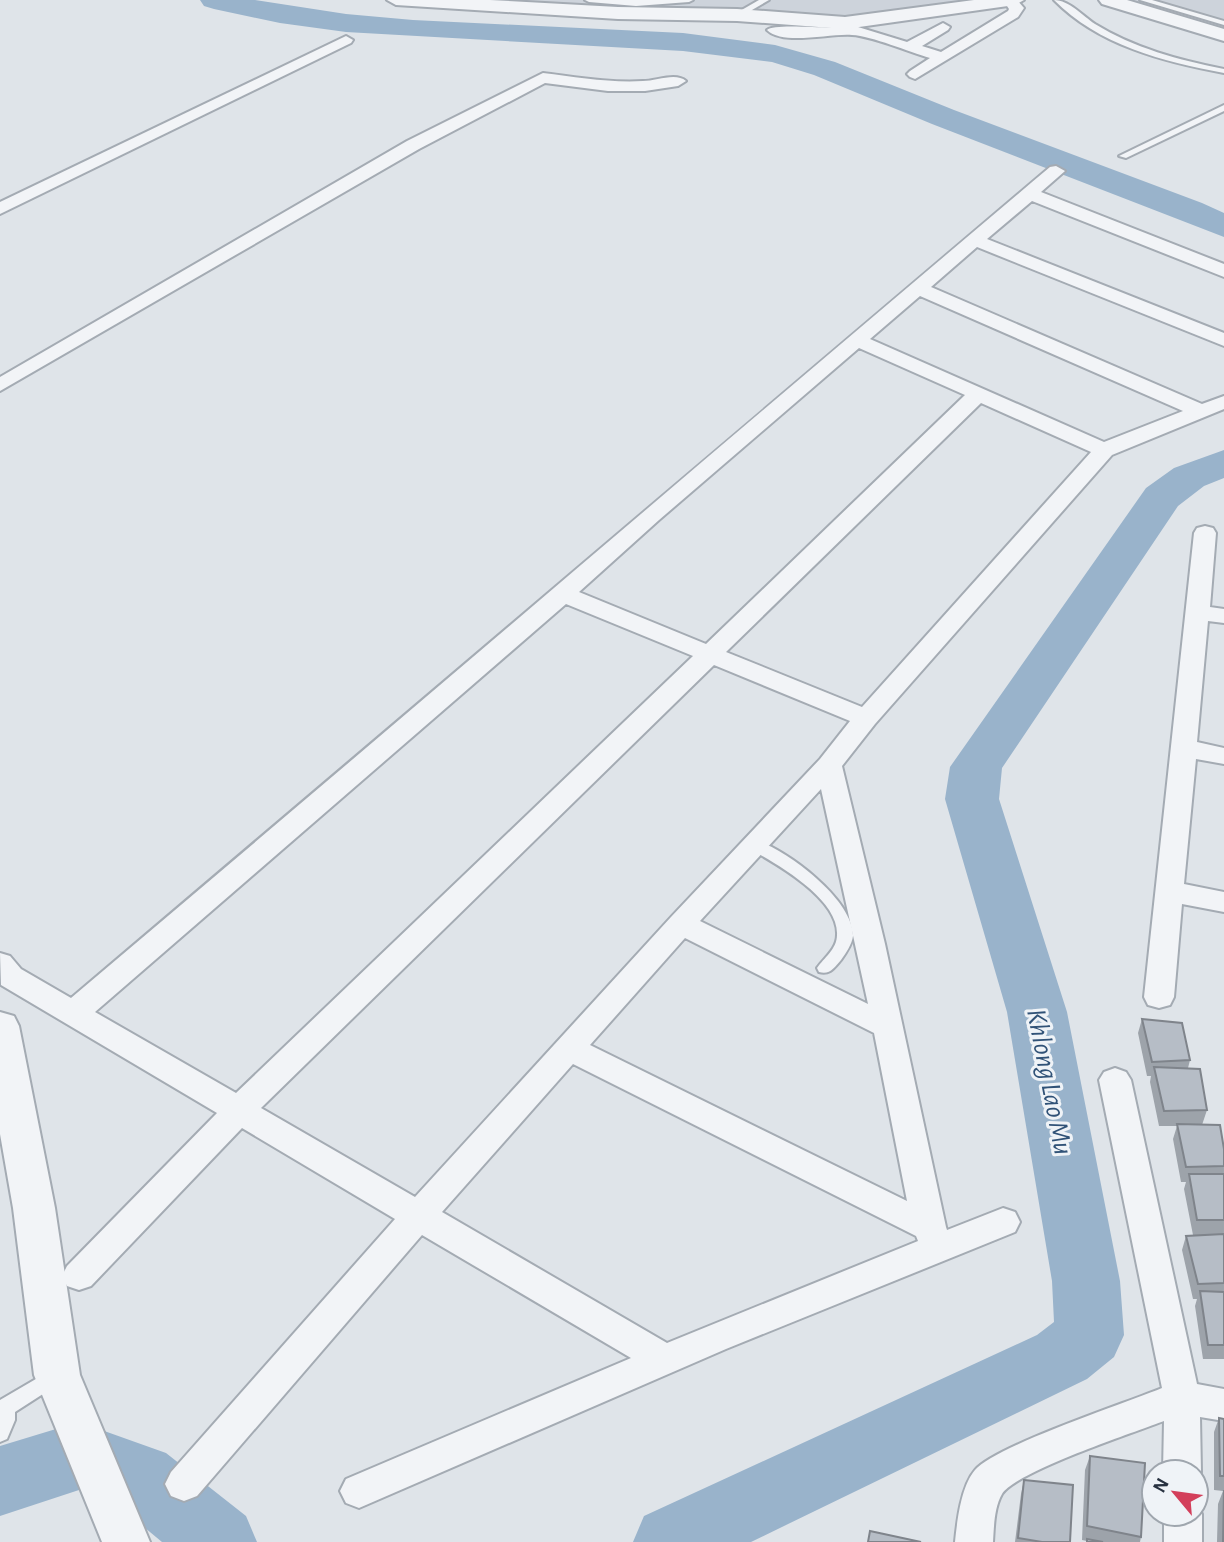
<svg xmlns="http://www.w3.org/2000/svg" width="1224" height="1542" viewBox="0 0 1224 1542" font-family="'Alegreya Sans',sans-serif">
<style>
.built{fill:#cdd3db}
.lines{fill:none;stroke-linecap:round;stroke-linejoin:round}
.river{fill:#99b3cb;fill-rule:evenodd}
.service-casing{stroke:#a4abb3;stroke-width:4}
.minor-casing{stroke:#a4abb3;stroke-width:4}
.tertiary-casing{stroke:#a4abb3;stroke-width:4}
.service{fill:#f2f4f7;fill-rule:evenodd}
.minor{fill:#f2f4f7;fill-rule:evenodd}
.tertiary{fill:#f2f4f7;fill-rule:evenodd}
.wall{fill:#9da3aa}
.building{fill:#b6bdc6;stroke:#7f848b;stroke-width:2}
.labels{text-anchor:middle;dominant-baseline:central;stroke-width:6;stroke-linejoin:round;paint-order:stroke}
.water-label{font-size:28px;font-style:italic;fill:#305277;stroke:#eff3f7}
</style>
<rect width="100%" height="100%" fill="#dfe4e9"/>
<g class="built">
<polygon points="433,0 986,0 843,18"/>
<polygon points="1125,0 1224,0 1224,29"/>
</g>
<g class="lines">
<g class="river">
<polygon points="200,0 255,0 346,14 413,20 683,33 775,45 835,62 954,110 1202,203 1224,213 1224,237 932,124 814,75 772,62 683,51 346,32 280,23 214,9 204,6"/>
<polygon points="1224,450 1224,478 1204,486 1178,506 1002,768 999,799 1067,1012 1120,1281 1124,1335 1114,1357 1087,1379 751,1542 633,1542 644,1516 1037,1335 1054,1322 1052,1281 1007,1012 945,799 950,767 1146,488 1174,468"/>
<polygon points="79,1422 166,1453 246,1516 257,1542 162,1542 115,1503 79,1490 0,1516 0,1446"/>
</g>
<g class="service-casing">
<g id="service">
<polygon points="585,0 693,0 689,2 636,6 589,2"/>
<polygon points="759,0 769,0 740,17 733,15"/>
<path d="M 1054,0 C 1069,0 1083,16 1095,24 C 1134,48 1179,60 1224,69 L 1224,73 C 1164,62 1098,45 1054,0 Z"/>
<polygon points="1140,0 1152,0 1224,21 1224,25"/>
<polygon points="1224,105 1224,111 1126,158 1119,156"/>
<path d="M 755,840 C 786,849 854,900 853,936 C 852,944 846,953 841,960 C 834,968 830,975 819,972 L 817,968 C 824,958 837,949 837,935 C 839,899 777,864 750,849 L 748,845 Z"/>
<polygon points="53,1369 60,1371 62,1377 60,1383 15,1412 15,1420 7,1439 0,1442 0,1400"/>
</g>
</g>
<g class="minor-casing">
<g id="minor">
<path d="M 1003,0 L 1017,0 L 1024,8 L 1018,17 L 915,79 L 910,77 L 907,74 L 910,71 L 930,58 C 909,52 872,36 852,35 C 831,33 783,46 767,30 C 774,23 825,29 841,27 L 838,23 L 845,19 L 858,27 L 907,42 L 943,23 L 950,27 L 948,30 L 922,46 L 941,52 L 1008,11 L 1009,9 Z"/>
<polygon points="346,36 353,40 351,43 0,214 0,202"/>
<path d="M 543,73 C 576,77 610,83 643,81 C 656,81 676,72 686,81 L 678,86 L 645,91 L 608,91 L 545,83 L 419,149 L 0,391 L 0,377 L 407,141 Z"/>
<path d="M 1056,166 L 1065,171 L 1041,192 L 1224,264 L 1224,277 L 1032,201 L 987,239 L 1224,333 L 1224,346 L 977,247 L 931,287 L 1202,404 L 1224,396 L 1224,409 L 1112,455 L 875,724 L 842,766 L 885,944 L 946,1227 L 947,1230 L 1003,1208 L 1015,1212 L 1020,1222 L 1015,1232 L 726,1349 L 359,1508 L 346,1503 L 340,1491 L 346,1479 L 631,1358 L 422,1235 L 197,1496 L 184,1501 L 171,1496 L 165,1484 L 171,1472 L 395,1219 L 242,1128 L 91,1286 L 79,1290 L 67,1286 L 62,1276 L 67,1266 L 217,1113 L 1,985 L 0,953 L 10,956 L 21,969 L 71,998 C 398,722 723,443 1050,167 ZM 920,296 L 1183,411 L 1104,442 L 870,339 ZM 859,348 L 965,395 L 706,644 L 579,592 L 659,520 ZM 981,403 L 1091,452 L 862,707 L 726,652 ZM 566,604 L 693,656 L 236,1093 L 95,1012 ZM 714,665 L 850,721 L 820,759 L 671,917 L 415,1197 L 261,1108 ZM 821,789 L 868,1004 L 700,921 ZM 685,938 L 874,1033 L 907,1201 L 590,1045 ZM 573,1064 L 916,1236 L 918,1241 L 667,1343 L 442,1212 Z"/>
<polygon points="1205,526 1213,528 1216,533 1210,607 1224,609 1224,623 1208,621 1197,742 1224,748 1224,764 1196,759 1184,884 1224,892 1224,912 1182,904 1174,997 1170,1005 1159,1008 1148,1005 1144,997 1194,533 1197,528"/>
<path d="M 1115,1068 L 1126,1072 L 1131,1080 L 1197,1384 L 1224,1389 L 1224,1421 L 1200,1417 L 1201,1472 L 1196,1482 L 1196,1472 L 1163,1472 L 1164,1421 C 1133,1433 1017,1471 1002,1494 C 994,1508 994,1527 993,1542 L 955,1542 C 957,1522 961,1486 975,1470 C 995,1446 1126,1403 1162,1388 L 1099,1080 L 1104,1072 Z"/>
<polygon points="1196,1501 1202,1514 1202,1542 1164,1542 1164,1514 1196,1514"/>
</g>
</g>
<g class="tertiary-casing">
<g id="tertiary">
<polygon points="387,0 490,0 618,7 737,9 845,17 974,0 1024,0 1015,5 845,29 737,21 618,19 396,5"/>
<polygon points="1099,0 1127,0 1224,29 1224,41 1102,4"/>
<polygon points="0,1012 14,1016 19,1026 55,1208 80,1375 150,1542 102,1542 34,1375 13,1208 0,1134"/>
</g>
</g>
<use href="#service" class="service"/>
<use href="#minor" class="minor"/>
<use href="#tertiary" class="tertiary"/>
</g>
<g class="wall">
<polygon points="1142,1019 1190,1060 1188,1068 1207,1110 1202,1125 1224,1149 1224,1359 1203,1359 1195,1306 1197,1299 1193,1299 1182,1250 1186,1236 1193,1235 1184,1189 1186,1182 1181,1182 1173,1139 1177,1126 1159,1126 1150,1082 1151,1076 1147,1076 1138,1033"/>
<polygon points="1219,1418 1224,1419 1224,1542 1217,1542 1218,1504 1223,1491 1214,1490 1214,1432"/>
<polygon points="1090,1456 1141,1537 1140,1542 1086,1542 1087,1541 1082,1540 1085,1470"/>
<polygon points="1024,1480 1070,1542 1015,1542 1021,1494"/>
</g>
<g class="building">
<polygon points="1142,1019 1182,1023 1190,1060 1152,1062"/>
<polygon points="1154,1067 1200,1069 1207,1110 1164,1111"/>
<polygon points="1177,1124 1220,1125 1224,1149 1224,1166 1186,1167"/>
<polygon points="1189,1174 1224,1174 1224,1220 1197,1220"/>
<polygon points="1224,1234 1224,1283 1198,1284 1186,1236"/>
<polygon points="1200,1291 1224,1292 1224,1345 1208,1345"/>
<polygon points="1219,1418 1224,1419 1224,1476 1220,1476"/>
<polygon points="1090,1456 1145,1463 1141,1537 1087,1526"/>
<polygon points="1024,1480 1073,1485 1070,1542 1042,1542 1018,1538"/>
<polygon points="1224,1490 1224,1542 1223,1542"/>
<polygon points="870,1531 921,1542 868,1542"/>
<polygon points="1087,1539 1103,1542 1087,1542"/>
</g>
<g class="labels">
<g class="water-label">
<text transform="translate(1049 1082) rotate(79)">Khlong Lao Mu</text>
</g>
</g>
<g transform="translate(1175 1493) rotate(299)"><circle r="33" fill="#eff3f7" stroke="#9fa6ae" stroke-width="2"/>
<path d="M0-5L12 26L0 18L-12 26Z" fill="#d33f5b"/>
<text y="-10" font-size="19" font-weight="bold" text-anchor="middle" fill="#283241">N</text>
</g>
</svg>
